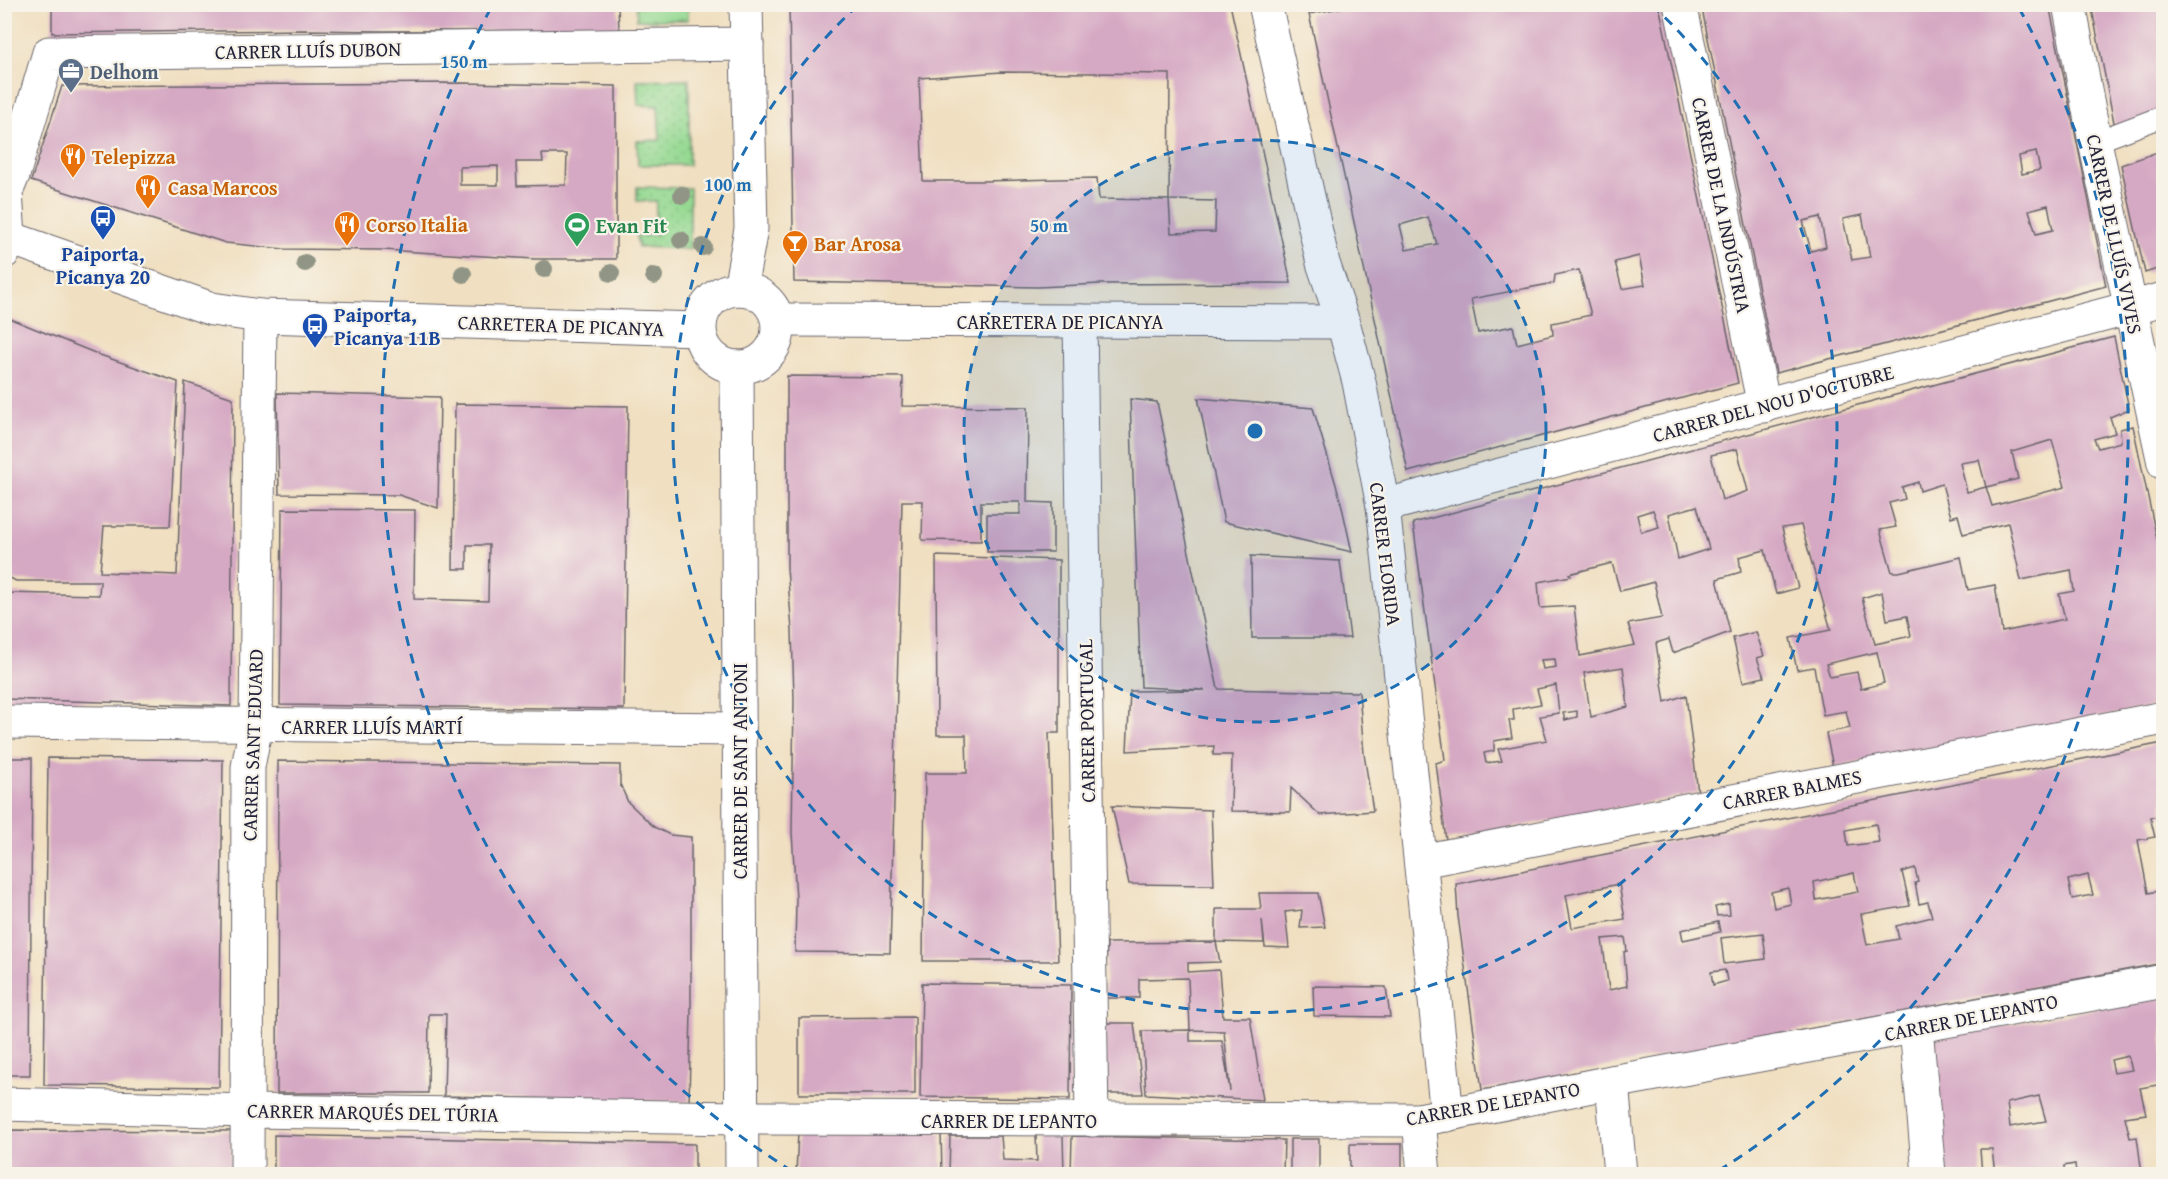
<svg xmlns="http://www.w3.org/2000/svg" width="2168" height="1179" viewBox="0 0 2168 1179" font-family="'Gentium Book Plus',serif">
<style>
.grass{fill:url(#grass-dots);stroke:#5c7e66;stroke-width:1.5}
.park{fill:url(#park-crowns);stroke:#5c7e66;stroke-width:1.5}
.building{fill:#d5a8c3;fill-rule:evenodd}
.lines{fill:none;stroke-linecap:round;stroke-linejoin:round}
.service-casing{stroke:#6a646a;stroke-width:23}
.minor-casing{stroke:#6a646a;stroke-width:35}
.tertiary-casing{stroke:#6a646a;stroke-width:35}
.service{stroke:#fff;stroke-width:21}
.minor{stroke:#fff;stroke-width:33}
.tertiary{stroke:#fff;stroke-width:33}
.tree{fill:#919585}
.ring{fill:none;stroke:#1f6fb2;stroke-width:3;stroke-dasharray:10 8}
.labels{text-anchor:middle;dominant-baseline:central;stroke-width:4.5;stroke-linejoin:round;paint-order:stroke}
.street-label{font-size:20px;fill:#22223b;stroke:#f7f3e8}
.service-label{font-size:20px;font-weight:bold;fill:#4e5e75;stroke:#f7f3e8;text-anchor:start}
.food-label{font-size:20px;font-weight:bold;fill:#c56008;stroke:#f7f3e8;text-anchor:start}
.leisure-label{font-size:20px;font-weight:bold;fill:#27864d;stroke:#f7f3e8;text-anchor:start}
.transit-label{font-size:20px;font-weight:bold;fill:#164399;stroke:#f7f3e8}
.centre{fill:#1f6fb2;stroke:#f7f3e8;stroke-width:3}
.ring-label{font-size:18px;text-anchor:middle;font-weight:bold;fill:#1f6fb2;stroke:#f7f3e8;stroke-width:4.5;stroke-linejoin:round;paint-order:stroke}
</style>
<defs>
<pattern id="grass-dots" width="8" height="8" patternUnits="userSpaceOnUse" patternTransform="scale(1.5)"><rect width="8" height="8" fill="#95d992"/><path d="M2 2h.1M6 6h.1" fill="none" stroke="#80ba7f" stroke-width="1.8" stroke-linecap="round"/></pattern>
<pattern id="park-crowns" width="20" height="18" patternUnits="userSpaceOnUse" patternTransform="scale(1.5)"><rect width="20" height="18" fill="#95d992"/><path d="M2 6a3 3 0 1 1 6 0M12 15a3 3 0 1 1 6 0" fill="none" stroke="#80ba7f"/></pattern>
</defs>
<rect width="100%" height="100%" fill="#f7f3e8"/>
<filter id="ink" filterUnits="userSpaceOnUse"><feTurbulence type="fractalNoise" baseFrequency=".0167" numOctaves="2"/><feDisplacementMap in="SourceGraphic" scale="12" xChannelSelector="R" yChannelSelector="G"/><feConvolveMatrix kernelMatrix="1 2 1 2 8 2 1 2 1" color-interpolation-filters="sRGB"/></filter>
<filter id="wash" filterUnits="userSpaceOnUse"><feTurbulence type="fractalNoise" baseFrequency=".008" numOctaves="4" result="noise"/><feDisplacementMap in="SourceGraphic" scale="24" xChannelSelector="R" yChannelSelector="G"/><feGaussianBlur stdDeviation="1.35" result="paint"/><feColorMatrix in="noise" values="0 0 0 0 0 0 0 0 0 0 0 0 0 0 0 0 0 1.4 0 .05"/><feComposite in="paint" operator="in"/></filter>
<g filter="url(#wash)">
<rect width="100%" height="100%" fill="#f0dfc0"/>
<g class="grass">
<polygon points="689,79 689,165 638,165 637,141 660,140 658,106 638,105 637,80"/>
<polygon points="637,187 690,188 690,249 638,247 636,236 655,235 656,201 637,201"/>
</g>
<polygon class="park" points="636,5 688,5 688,20 637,20"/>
<g id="blocks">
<g class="building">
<polygon points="52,4 618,4 619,30 383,31 303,30 52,33"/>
<path d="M 789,4 L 1230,4 L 1291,283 L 1100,284 L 1038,287 L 794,282 ZM 1001,72 L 1170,74 L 1169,200 L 1216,201 L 1215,232 L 1171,233 L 1169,200 L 1099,199 L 1097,178 L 982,181 L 923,181 L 919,78 Z"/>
<path d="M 1701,4 L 2049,4 L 2106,286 L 1776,373 ZM 2036,152 L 2040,170 L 2022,174 L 2019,156 ZM 2048,205 L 2053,230 L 2036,234 L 2029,210 ZM 1862,215 L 1870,257 L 1852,260 L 1843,219 ZM 1820,217 L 1826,247 L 1811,251 L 1803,221 Z"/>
<polygon points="2091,4 2163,4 2163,111 2115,128"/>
<path d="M 1355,5 L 1659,5 L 1738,383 L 1408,472 L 1309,14 ZM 1428,217 L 1437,244 L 1406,250 L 1400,225 ZM 1639,256 L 1645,285 L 1622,289 L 1615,262 ZM 1579,270 L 1591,315 L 1552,323 L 1553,335 L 1517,344 L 1513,326 L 1478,333 L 1471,299 L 1554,283 L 1555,275 Z"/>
<path d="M 459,83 L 616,86 L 616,259 L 535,259 L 383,250 L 284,249 L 226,243 L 31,181 L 62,86 ZM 542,154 L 567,154 L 566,185 L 517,186 L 516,162 L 543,162 ZM 498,166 L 498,185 L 460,185 L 460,167 Z"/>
<polygon points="2163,150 2163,267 2145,273 2121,165"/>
<polygon points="6,317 100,355 178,382 170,526 104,526 100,572 177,575 185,382 233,398 231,706 4,699 4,593 99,595 100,581 16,581 4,575"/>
<path d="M 2114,337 L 2129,409 L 2110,417 L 2115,433 L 2094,439 L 2098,448 L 2121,442 L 2120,429 L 2133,426 L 2163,568 L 2163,705 L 1833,767 L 1826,733 L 1850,728 L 1846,711 L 1823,715 L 1814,667 L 1797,670 L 1790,638 L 1831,630 L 1801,525 L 1782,528 L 1798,588 L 1776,594 L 1765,550 L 1739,557 L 1741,572 L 1717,579 L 1730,632 L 1673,653 L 1669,639 L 1656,643 L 1665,702 L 1686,695 L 1698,793 L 1446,840 L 1436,763 L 1445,760 L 1413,523 ZM 2052,440 L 2065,487 L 1992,506 L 1986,487 L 1967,492 L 1960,463 L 1979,460 L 1986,487 L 2018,479 L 2012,452 ZM 1737,449 L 1748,491 L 1722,500 L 1711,455 ZM 1918,482 L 1920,491 L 1942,484 L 1951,517 L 1958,515 L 1963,534 L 2008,523 L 2021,580 L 2071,570 L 2074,591 L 2059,594 L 2065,619 L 2002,632 L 1995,585 L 1968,590 L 1961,557 L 1899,572 L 1892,572 L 1880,530 L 1896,527 L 1889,503 L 1905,499 L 1902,487 ZM 1697,506 L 1709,549 L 1678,559 L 1669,514 ZM 1653,510 L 1659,527 L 1641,532 L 1637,515 ZM 1612,563 L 1620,591 L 1654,582 L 1662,618 L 1628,624 L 1635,645 L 1580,656 L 1574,606 L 1540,608 L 1538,582 L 1571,576 L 1569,574 ZM 1882,592 L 1887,620 L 1907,616 L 1911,636 L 1875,644 L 1862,598 ZM 1877,652 L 1884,683 L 1861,689 L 1857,672 L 1830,677 L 1826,664 ZM 1555,659 L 1556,667 L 1543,669 L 1541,660 ZM 1623,667 L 1628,707 L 1591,717 L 1584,673 ZM 1556,685 L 1559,713 L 1540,716 L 1547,740 L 1498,749 L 1502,761 L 1486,763 L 1484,753 L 1494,751 L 1494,741 L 1512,738 L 1509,720 L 1514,720 L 1513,709 L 1541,704 L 1537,689 ZM 1577,711 L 1577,717 L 1565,720 L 1563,713 Z"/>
<polygon points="787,376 903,377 902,406 1028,407 1027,502 1053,503 1053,552 987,552 987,514 1020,514 1020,502 981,502 981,541 922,540 923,501 902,501 890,953 795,952 796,899 792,832 794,698 792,630 787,568"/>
<polygon points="277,393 440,397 438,508 399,495 279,494"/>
<polygon points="1198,398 1313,408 1340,498 1352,552 1224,522"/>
<polygon points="1130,399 1157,402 1218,689 1359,692 1364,754 1373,811 1320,815 1291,788 1290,812 1231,811 1232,755 1213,755 1214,746 1127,751 1130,691 1205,690 1141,687"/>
<polygon points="455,404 628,406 624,709 280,705 282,509 415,510 414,599 488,601 489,545 467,545 467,569 453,569"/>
<polygon points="936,556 1059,560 1059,733 1049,733 1058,961 923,961 925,773 967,773 966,735 937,735"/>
<polygon points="1251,556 1340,561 1350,638 1252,638"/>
<polygon points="1756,632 1764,656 1757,658 1764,677 1743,682 1733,638"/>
<path d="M 2163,743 L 2163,816 L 2150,817 L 2155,837 L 2138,840 L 2148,893 L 2163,890 L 2163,963 L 1482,1090 L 1458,916 L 1456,884 ZM 1876,824 L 1879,842 L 1848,846 L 1846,830 ZM 1915,868 L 1918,882 L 1915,883 L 1919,904 L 1928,902 L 1932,917 L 1896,926 L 1899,939 L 1867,945 L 1861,914 L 1910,906 L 1902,872 ZM 1854,873 L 1858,892 L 1816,900 L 1814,882 ZM 2088,875 L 2093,895 L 2072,899 L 2068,880 ZM 1619,884 L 1625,919 L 1572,928 L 1566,895 ZM 1788,888 L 1791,904 L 1774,908 L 1771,892 ZM 1729,904 L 1730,915 L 1717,916 L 1715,907 ZM 1718,922 L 1720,932 L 1683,940 L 1681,930 ZM 1763,933 L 1766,959 L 1724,964 L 1721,938 ZM 1625,937 L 1627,951 L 1624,952 L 1627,986 L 1609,990 L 1602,939 ZM 1725,970 L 1727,981 L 1713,985 L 1711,972 Z"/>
<polygon points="4,758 32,758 30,1075 4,1075"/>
<polygon points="48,758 223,760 219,1087 44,1085"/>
<polygon points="278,761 620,765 620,784 628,802 654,827 670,835 691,837 691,1010 689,1102 444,1096 446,1014 429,1014 428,1093 277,1093"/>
<polygon points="1112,806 1211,810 1214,885 1129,884"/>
<polygon points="1259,893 1318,893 1325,927 1300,928 1302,910 1285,912 1289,948 1265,947 1262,920 1264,943 1216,942 1216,909 1261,909"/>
<polygon points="1216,942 1220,962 1188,963 1188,972 1219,970 1223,1017 1250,1017 1263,1100 1146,1094 1142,1031 1190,1030 1190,1041 1222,1041 1230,1091 1224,1031 1190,1030 1188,978 1139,979 1139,998 1105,998 1107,943"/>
<polygon points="922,983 1071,985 1070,1099 920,1097"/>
<polygon points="1313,986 1386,987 1390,1017 1314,1016"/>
<path d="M 2163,997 L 2163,1084 L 2140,1088 L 2146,1114 L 2125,1117 L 2130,1138 L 2137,1137 L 2142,1174 L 2076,1174 L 2075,1164 L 2064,1166 L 2064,1174 L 1995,1174 L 1992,1149 L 1980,1149 L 1982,1174 L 1945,1174 L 1930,1039 ZM 2128,1056 L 2132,1070 L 2114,1073 L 2111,1060 ZM 2039,1096 L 2046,1121 L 2010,1127 L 2007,1103 Z"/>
<polygon points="915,1017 915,1094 799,1094 799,1018"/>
<polygon points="1105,1023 1134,1023 1143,1094 1105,1094"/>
<polygon points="5,1130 231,1131 231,1174 5,1174"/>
<polygon points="798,1132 941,1133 942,1174 796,1174"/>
<polygon points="274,1135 695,1144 695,1174 274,1174"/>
<polygon points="1036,1135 1063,1135 1064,1174 949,1174 950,1136 1001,1136 1003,1160 1037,1161"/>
<polygon points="1072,1136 1284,1140 1283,1174 1071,1174"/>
<rect x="1290" y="1139" width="29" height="35"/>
<rect x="1350" y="1144" width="52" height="30"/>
</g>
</g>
</g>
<g filter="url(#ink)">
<use href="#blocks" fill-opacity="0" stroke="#6a646a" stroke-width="1.5"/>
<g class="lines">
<g class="service-casing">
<polyline id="service" points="2095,142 2164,116"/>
</g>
<g class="minor-casing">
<g id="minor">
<polyline points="1680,4 1764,406"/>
<polyline points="2069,4 2095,142 2164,463"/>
<polyline points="4,252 9,238 6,192 13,175 49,53 747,44"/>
<polyline points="1080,321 1092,1120"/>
<polyline points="4,722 739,729"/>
<polyline points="1421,861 2164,718"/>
<polyline points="1916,1027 1929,1174"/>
<polyline points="1612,1082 1620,1174"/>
<polyline points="4,1104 247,1111 741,1118"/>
<polyline points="1419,1120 1424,1174"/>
<polyline points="247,1174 248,767 256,725 260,316"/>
</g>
</g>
<g class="tertiary-casing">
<g id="tertiary">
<polyline points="1265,4 1323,263 1343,322 1359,382 1383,506 1447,1115"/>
<polyline points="4,236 212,309 260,316 699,329"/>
<circle cx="739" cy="328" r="39"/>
<polyline points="740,289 751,229 746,4"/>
<polyline points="778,320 1343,322"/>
<polyline points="737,367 742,1174"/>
<polyline points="1383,506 2164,299"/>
<polyline points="741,1118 1419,1120 1612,1082 2164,981"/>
</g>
</g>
<use href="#service" class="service"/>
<use href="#minor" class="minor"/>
<use href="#tertiary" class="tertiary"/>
</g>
<g class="tree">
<circle cx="682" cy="195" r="9"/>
<circle cx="681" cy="240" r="9"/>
<circle cx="703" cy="247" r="9"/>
<circle cx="305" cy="263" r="9"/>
<circle cx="544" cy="269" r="9"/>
<circle cx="611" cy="273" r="9"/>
<circle cx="463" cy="274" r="9"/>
<circle cx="654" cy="276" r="9"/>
</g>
</g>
<circle cx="1255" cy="431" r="291" fill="#1f6fb2" fill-opacity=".12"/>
<g class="ring">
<circle cx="1255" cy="431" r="291"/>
<path d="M1652 5A582 582 0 1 1 858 5"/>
<path d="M792 1171A873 873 0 0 1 491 8M2019 8A873 873 0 0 1 1718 1171"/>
</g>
<defs>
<g id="office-pin" transform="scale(1.35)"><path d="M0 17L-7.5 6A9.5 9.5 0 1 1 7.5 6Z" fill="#5c6f8a" stroke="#f7f3e8"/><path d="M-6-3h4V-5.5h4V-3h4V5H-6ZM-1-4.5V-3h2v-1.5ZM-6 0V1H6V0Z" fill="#fff"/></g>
<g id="restaurant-pin" transform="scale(1.35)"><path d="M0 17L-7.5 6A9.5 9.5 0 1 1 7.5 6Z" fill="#e8710a" stroke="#f7f3e8"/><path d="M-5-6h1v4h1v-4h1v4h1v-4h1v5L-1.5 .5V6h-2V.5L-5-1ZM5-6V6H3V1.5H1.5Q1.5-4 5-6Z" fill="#fff"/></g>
<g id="bus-pin" transform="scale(1.35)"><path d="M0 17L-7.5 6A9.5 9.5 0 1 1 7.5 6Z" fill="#1a4fb4" stroke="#f7f3e8"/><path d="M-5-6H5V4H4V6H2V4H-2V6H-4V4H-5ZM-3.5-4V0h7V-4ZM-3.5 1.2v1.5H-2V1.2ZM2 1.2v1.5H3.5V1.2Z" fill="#fff"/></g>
<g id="stadium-pin" transform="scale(1.35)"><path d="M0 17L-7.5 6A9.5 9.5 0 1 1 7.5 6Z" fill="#2e9e5b" stroke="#f7f3e8"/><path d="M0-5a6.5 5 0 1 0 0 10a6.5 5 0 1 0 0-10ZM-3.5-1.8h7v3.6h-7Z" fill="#fff"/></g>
<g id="bar-pin" transform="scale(1.35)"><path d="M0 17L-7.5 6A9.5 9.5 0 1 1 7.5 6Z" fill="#e8710a" stroke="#f7f3e8"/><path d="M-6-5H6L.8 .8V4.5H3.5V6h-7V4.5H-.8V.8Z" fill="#fff"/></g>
</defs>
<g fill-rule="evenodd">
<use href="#office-pin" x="71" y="71"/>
<use href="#restaurant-pin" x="73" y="156"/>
<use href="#restaurant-pin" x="148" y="187"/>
<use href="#bus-pin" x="103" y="218"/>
<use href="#restaurant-pin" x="347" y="224"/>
<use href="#stadium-pin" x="577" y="225"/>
<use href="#bar-pin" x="795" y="243"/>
<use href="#bus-pin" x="315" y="326"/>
</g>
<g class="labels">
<g class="street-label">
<text transform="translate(308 50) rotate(-1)">CARRER LLUÍS DUBON</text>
<text transform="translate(1722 205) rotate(78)">CARRER DE LA INDÚSTRIA</text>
<text transform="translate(2115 234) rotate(78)">CARRER DE LLUÍS VIVES</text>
<text x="1060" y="321">CARRETERA DE PICANYA</text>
<text transform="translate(561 325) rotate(2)">CARRETERA DE PICANYA</text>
<text transform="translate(1773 403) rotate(-15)">CARRER DEL NOU D'OCTUBRE</text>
<text transform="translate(1386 554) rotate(83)">CARRER FLORIDA</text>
<text transform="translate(1086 721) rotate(-91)">CARRER PORTUGAL</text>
<text x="372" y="726">CARRER LLUÍS MARTÍ</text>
<text transform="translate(252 745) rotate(-88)">CARRER SANT EDUARD</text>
<text transform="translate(739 771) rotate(-90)">CARRER DE SANT ANTONI</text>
<text transform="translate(1792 789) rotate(-11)">CARRER BALMES</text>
<text transform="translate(1971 1017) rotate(-11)">CARRER DE LEPANTO</text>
<text transform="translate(1493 1103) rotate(-10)">CARRER DE LEPANTO</text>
<text transform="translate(373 1112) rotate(1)">CARRER MARQUÉS DEL TÚRIA</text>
<text x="1009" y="1120">CARRER DE LEPANTO</text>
</g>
<g class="service-label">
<text x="90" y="71">Delhom</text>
</g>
<g class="food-label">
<text x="92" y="156">Telepizza</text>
<text x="168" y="187">Casa Marcos</text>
<text x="366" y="224">Corso Italia</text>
<text x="814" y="243">Bar Arosa</text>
</g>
<g class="leisure-label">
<text x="596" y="225">Evan Fit</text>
</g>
<g class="transit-label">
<text x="103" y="253">Paiporta,<tspan x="103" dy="23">Picanya 20</tspan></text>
<text x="334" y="314" text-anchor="start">Paiporta,<tspan x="334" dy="23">Picanya 11B</tspan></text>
</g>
</g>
<circle cx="1255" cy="431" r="9" class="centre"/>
<g class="ring-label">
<text x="464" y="68">150 m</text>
<text x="728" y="191">100 m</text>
<text x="1049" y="232">50 m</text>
</g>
<rect width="2168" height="1179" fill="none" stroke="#f7f3e8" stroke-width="24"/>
</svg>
